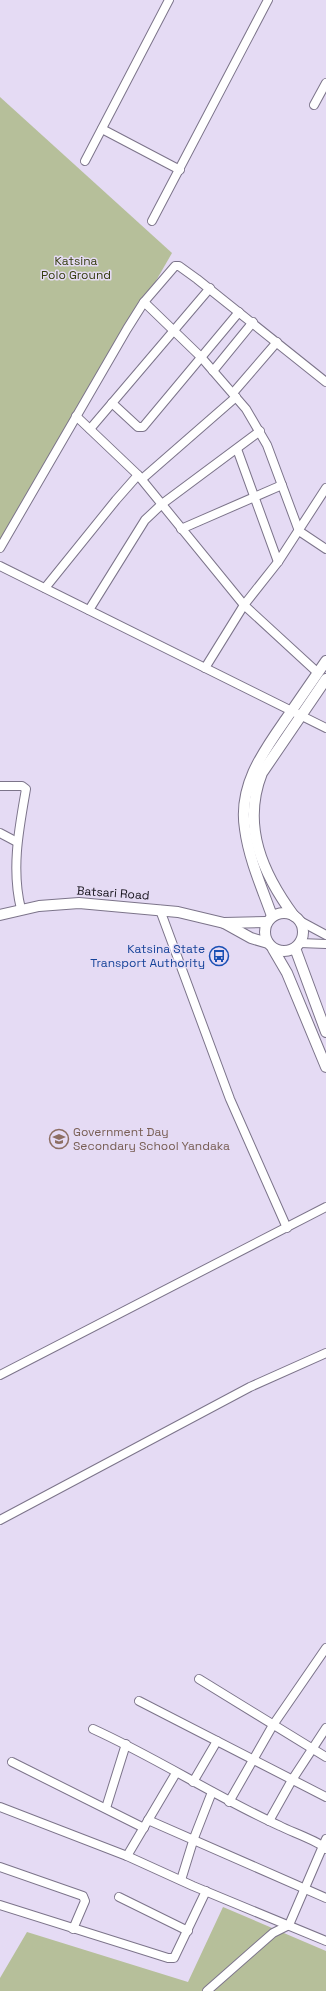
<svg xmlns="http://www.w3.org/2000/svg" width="326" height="1991" viewBox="0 0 326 1991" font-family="'Space Grotesk',sans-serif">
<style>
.green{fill:#b6bf9a}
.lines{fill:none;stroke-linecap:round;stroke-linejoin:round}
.minor-casing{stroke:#7c748a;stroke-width:10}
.major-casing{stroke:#7c748a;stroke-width:12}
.minor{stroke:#fff;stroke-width:8}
.major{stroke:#fff;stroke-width:10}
.labels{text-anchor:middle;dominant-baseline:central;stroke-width:3;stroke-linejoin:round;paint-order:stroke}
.park-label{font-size:12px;fill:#353d0f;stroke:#e5dbf4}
.street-label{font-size:12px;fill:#15121a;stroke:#e5dbf4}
.transit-label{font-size:12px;fill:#164399;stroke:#e5dbf4;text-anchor:end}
.education-label{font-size:12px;fill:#785e54;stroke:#e5dbf4;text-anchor:start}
</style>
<rect width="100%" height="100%" fill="#e5dbf4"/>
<g class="green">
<polygon points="0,97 172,253 0,552"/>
<polygon points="223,1907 326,1951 326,1991 0,1991 0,1978 27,1932 188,1982"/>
</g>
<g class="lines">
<g class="minor-casing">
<g id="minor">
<polyline points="314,105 326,83"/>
<polyline points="102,129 180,170"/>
<polyline points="85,161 169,0"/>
<polyline points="152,221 268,0"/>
<polyline points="144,302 201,357 246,409 267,445 299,531 326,549"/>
<polyline points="213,371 253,322"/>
<polyline points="233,393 277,342"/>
<polyline points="112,403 138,427 143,427 239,312"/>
<polyline points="76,416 138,475 244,605 318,673"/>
<polyline points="90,429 210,288"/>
<polyline points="237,449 278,562"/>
<polyline points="142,479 236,397"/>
<polyline points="181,529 282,485"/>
<polyline points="0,548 127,329 144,302 175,266 179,266 197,279 326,382"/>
<polyline points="0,566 326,728"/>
<polyline points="45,588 116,500 138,475"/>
<polyline points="89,610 145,520 162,504 260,431"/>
<polyline points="205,668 244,605 278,562 326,488"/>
<path d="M 0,786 L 22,786 L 26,789 C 19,829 11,869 21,909"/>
<polyline points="0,833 17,842"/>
<polyline points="160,910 230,1099 287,1228"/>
<polyline points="300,921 326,935"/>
<polyline points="300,943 326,944"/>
<polyline points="0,1375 326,1207"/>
<polyline points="0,1520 250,1387 326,1353"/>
<polyline points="199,1679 326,1757"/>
<polyline points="139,1701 326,1797"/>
<path d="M 93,1729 C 157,1758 216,1797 280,1826 C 289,1831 321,1842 326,1849"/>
<polyline points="12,1762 144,1828"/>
<polyline points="193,1782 217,1741"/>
<polyline points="229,1802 273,1725 326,1648"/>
<polyline points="0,1807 127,1856 193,1886 326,1941"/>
<polyline points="106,1808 126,1744"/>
<polyline points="148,1820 326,1898"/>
<polyline points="269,1821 292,1780 326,1728"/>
<polyline points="127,1856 176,1773"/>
<polyline points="0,1867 83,1896 85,1901 73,1929"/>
<polyline points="181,1880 194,1838 212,1792"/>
<polyline points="119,1897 188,1931"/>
<polyline points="0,1905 168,1958 174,1958 206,1891"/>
<polyline points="207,1991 273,1933 289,1925 326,1839"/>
</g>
</g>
<g class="major-casing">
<g id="major">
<circle cx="284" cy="932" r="19"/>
<polyline points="0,915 39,906 79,903 178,912 224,923 267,922"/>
<path d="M 272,916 C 262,888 249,859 245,829 C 238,786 263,752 286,719 C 300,699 313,680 326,661"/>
<path d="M 294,916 C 263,874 241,826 262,773 L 326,679"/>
<polyline points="224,923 251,938 268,943"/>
<polyline points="295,948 326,1032"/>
<polyline points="273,949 287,973 326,1067"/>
</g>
</g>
<use href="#minor" class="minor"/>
<use href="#major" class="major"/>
</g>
<defs>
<g id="bus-ring" transform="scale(1)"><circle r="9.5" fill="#e5dbf4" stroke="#1a4fb4" stroke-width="1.5"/><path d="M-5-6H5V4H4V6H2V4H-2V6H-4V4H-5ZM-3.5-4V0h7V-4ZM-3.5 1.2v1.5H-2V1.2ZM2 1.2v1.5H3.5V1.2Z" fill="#1a4fb4"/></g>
<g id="school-ring" transform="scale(1)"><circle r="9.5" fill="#e5dbf4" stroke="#8d6e63" stroke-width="1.5"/><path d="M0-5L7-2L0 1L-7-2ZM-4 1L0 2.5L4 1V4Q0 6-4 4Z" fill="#8d6e63"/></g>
</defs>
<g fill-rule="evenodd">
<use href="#bus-ring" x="219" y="956"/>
<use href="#school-ring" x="59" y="1139"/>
</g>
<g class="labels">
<g class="park-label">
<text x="76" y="261">Katsina<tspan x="76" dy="14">Polo Ground</tspan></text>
</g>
<g class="street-label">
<text transform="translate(113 893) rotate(4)">Batsari Road</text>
</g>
<g class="transit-label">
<text x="205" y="949">Katsina State<tspan x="205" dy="14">Transport Authority</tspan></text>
</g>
<g class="education-label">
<text x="73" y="1132">Government Day<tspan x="73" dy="14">Secondary School Yandaka</tspan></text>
</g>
</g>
</svg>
